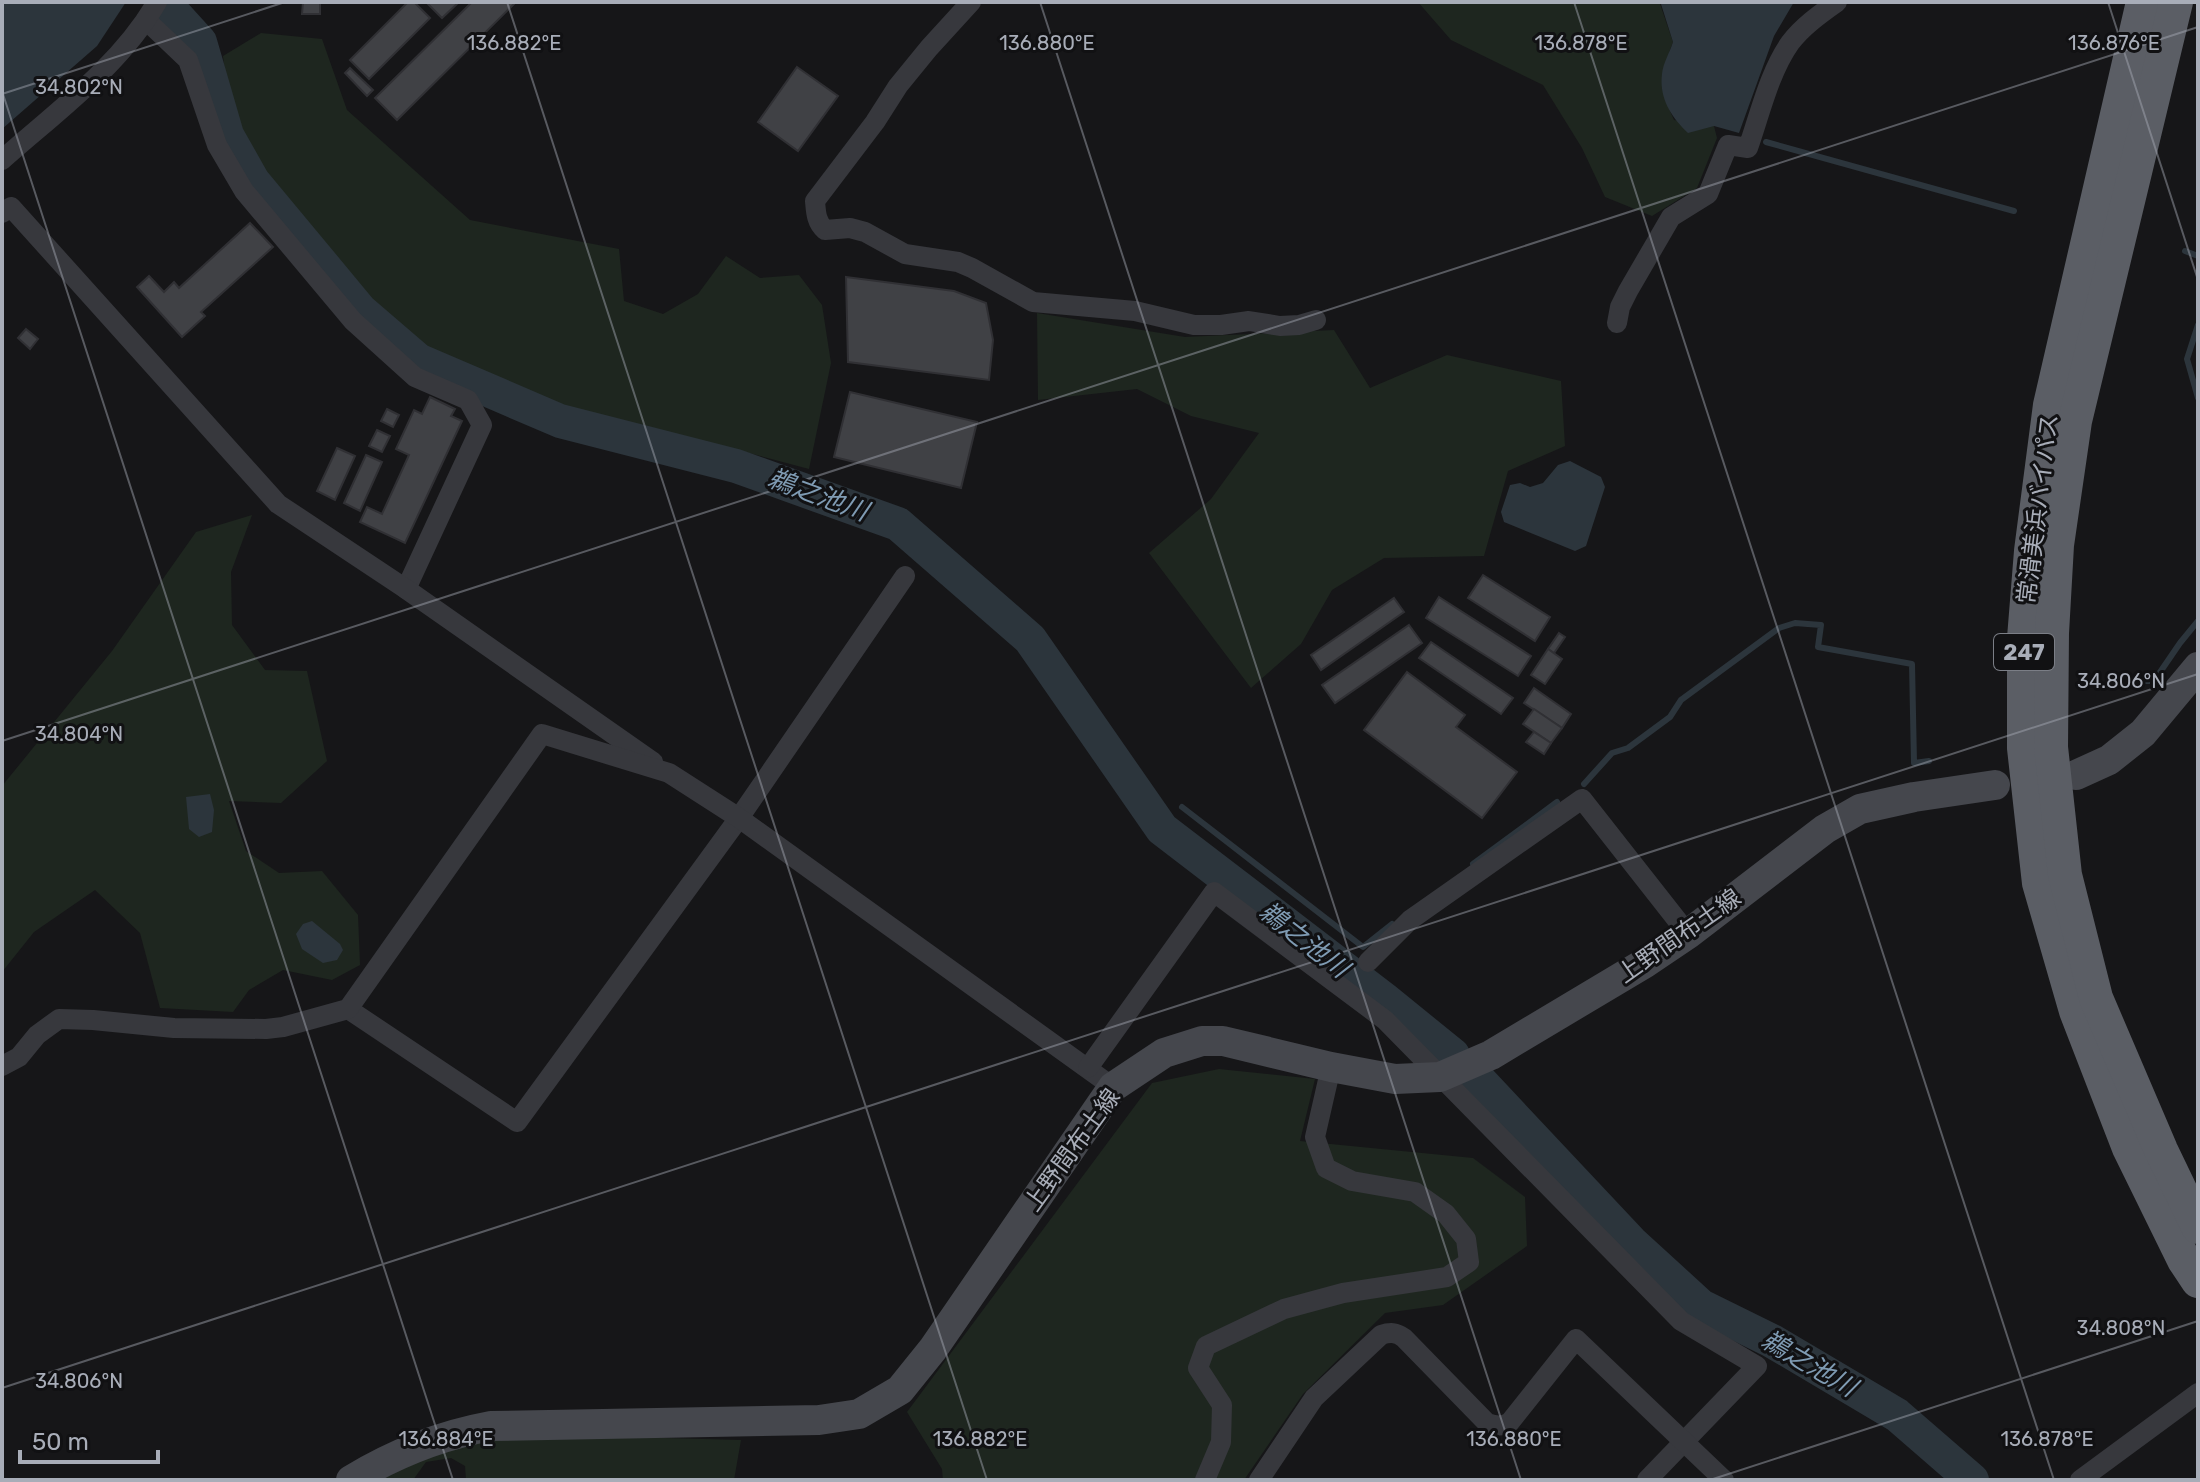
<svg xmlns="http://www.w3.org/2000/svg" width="2200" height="1482" viewBox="0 0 2200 1482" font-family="Rubik,'Noto Sans JP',sans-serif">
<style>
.green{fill:#1e261f}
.water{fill:#2c353c}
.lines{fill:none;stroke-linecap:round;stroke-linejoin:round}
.stream{stroke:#2c353c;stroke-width:6}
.river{stroke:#2c353c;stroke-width:34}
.building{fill:#404145;stroke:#303034;stroke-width:2}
.minor{stroke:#37383d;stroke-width:20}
.secondary{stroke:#45474d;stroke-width:30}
.trunk{stroke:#5b5e65;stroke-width:34}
.ticks{fill:none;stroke:#a8adb8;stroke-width:2;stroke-opacity:0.45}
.labels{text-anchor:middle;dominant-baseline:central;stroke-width:6;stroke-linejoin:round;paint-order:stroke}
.shield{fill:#111113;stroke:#7b7e86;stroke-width:2}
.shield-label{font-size:22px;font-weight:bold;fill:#a8adb8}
.street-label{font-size:24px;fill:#a8adb8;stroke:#111113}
.water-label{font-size:26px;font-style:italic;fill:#7f9bb3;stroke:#111113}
.ticks-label{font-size:20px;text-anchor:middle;fill:#a8adb8;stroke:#111113;stroke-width:6;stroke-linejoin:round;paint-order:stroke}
</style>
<rect width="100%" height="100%" fill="#161618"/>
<g class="green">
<path d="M 1418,2 L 1658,2 L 1660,4 L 1673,42 C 1660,77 1658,85 1674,120 L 1714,126 L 1717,138 L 1697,188 L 1652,216 L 1605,197 L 1582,148 L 1543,85 L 1451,40 Z"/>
<polygon points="261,33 322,39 347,110 470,220 619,249 624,301 663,314 698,294 726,256 760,278 799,275 822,305 831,363 809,469 730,448 564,413 492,383 421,350 366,301 266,179 232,128 223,56"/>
<polygon points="1037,313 1185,337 1334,330 1370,388 1447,355 1561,381 1565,446 1508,471 1484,556 1384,558 1332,590 1301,644 1251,688 1149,553 1211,499 1259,433 1191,416 1137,389 1038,400"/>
<polygon points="252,515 231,572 232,625 265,670 307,671 327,761 281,803 229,801 246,851 279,873 322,871 358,915 360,965 332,980 283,970 249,990 233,1012 160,1008 140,933 95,890 34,932 2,972 2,786 112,651 196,532"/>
<polygon points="1219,1069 1315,1079 1300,1141 1473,1158 1525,1197 1527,1246 1443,1305 1385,1313 1303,1394 1244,1480 943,1480 942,1469 907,1412 1152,1083"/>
<polygon points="478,1433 741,1440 734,1480 466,1480 465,1466 451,1458 426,1462 413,1480 370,1480"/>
</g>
<g class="water">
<polygon points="2,2 126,2 97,46 2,129"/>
<path d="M 1658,2 L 1794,2 L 1774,36 L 1739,133 L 1714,126 L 1688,133 C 1671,117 1659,98 1662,74 C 1663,63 1670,52 1673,42 L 1661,4 Z"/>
<polygon points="1570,461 1601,477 1605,487 1586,546 1575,551 1504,522 1501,512 1510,485 1520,483 1530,487 1543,483 1558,465"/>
<polygon points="210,794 214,810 212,832 199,837 189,829 186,797"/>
<polygon points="312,921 340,944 343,950 337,960 323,963 302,949 296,934 303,924"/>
</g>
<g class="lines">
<g class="stream">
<polyline points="1766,142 2014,211"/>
<polyline points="2185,251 2198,256"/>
<polyline points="2198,325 2187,359 2198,398"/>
<polyline points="2142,681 2154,681 2180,643 2198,621"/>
<polyline points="1584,784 1612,753 1628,748 1670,717 1681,700 1779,628 1795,623 1821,625 1818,647 1912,664 1914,763 1929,761"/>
<polyline points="1182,807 1363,947 1392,924"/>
<polyline points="1473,864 1557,802"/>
</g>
<g class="river">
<polyline points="171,10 200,42 227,135 253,181 361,311 418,360 560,421 736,466 898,524 1030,639 1162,829 1384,999 1453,1055"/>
<polyline points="1478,1079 1631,1242 1701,1306 1772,1341 1897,1415 1972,1480"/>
</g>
</g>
<g class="building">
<polygon points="303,2 320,2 320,14 302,14"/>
<polygon points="408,2 414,2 430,18 369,79 350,60"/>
<polygon points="426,2 459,2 442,18"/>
<polygon points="472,2 516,2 397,120 375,98"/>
<polygon points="797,67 838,96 798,151 758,122"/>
<polygon points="350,68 373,90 367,96 345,73"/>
<polygon points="250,223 273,247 201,312 205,316 182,337 137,287 149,276 164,292 174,282 179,288"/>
<polygon points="846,277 954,291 986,303 993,340 989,380 848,362"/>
<polygon points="26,329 38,339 30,349 18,338"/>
<polygon points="850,392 977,422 961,488 834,457"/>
<polygon points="430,397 455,409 451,416 462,421 405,543 360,522 367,507 382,514 409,455 396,449 414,410 422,414"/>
<polygon points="387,409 399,415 393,427 381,421"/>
<polygon points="377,430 390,436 382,452 369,446"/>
<polygon points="337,448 355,456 335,500 317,491"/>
<polygon points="366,455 382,462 360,511 344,503"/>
<polygon points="1483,575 1550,617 1535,641 1468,598"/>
<polygon points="1439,597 1531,656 1518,676 1426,618"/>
<polygon points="1394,598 1404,612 1321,670 1311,655"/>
<polygon points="1409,625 1422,643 1335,703 1322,685"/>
<polygon points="1559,633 1565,637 1554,653 1548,649"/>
<polygon points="1431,642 1513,698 1501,714 1419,658"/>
<polygon points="1548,649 1562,659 1545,684 1531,675"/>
<polygon points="1407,672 1465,715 1456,727 1517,772 1482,818 1364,730"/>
<polygon points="1534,688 1571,714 1562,728 1524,703"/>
<polygon points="1534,709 1562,728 1551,743 1523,724"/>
<polygon points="1534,732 1551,743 1544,754 1526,742"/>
</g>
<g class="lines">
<g class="minor">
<path d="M 971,2 L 929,48 L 898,86 L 875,122 L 815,201 C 816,212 816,222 825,230 L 850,228 L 865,232 L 905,254 L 958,262 L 972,268 L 1033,302 L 1135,311 L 1194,325 L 1221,325 L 1249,321 L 1280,326 L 1299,325 L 1316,320"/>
<polyline points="146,20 188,60 217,145 244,191 353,321 415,377 468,400 482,425 406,589"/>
<path d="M 2,160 C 56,112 120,66 157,2"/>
<polyline points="2,213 11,207 278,504 406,589 653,762"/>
<path d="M 1617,323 L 1620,307 L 1628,291 L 1671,217 L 1708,194 L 1728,145 L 1748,148 C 1760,114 1769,73 1790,43 C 1802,27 1820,14 1837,2"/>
<polyline points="1368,962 1410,920 1582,799 1688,934"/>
<polyline points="348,1009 517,1122 739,818 905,576"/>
<polyline points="2,1066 19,1057 37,1035 59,1019 93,1020 174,1028 266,1029 283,1027 348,1009 542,734 669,773 739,818 1113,1087"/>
<polyline points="1088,1068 1214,892 1385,1020 1681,1321 1757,1366 1647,1480"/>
<polyline points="1205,1480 1221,1442 1222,1405 1198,1368 1206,1346 1284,1309 1343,1293 1447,1277 1469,1262 1466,1239 1446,1214 1415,1192 1352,1181 1326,1168 1315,1137 1331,1067"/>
<path d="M 1259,1480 L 1314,1398 L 1381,1335 C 1390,1332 1396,1332 1404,1338 L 1487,1423 C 1496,1426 1502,1427 1510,1422 L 1576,1339 L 1724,1480"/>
<polyline points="2080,1480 2198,1393"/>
</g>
<g class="secondary">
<polyline points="2076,775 2109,760 2143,733 2198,667"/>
<path d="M 351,1480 C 394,1454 442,1435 491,1426 L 819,1420 L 859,1414 L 900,1390 L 933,1349 L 1113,1087 L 1164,1053 L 1202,1041 L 1223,1041 L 1331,1067 L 1395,1079 L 1440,1077 L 1491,1055 L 1645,963 L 1688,934 L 1825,829 L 1860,809 L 1914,797 L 1995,785"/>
</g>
<g class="trunk">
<polyline points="2143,2 2050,405 2031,551 2024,638 2024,748 2039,883 2076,1011 2129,1148 2184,1260 2198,1281"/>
<polyline points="2176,2 2075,421 2057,545 2052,633 2051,747 2065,875 2096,998 2161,1150 2198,1227"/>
</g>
</g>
<path class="ticks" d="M 507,2 L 987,1480M 1040,2 L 1521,1480M 1574,2 L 2054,1480M 2108,2 L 2198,280M 2,91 L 453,1480M 2,94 L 285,2M 2,741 L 2198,27M 2,1388 L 2198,674M 1710,1480 L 2198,1321"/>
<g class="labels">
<rect class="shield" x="1994" y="634" width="60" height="36" rx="6"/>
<g class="shield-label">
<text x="2024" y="652">247</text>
</g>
<g class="street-label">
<text transform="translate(2038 509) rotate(-83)">常滑美浜バイパス</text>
<text transform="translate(1679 936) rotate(-35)">上野間布土線</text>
<text transform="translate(1072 1150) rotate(-54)">上野間布土線</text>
</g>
<g class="water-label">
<text transform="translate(818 495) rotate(20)">鵜之池川</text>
<text transform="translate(1304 940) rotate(38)">鵜之池川</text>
<text transform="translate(1809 1364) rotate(30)">鵜之池川</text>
</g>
</g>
<g class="ticks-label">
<text x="2114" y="50">136.876°E</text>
<text x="514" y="50">136.882°E</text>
<text x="1047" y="50">136.880°E</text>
<text x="1581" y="50">136.878°E</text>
<text x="79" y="94">34.802°N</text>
<text x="2121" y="688">34.806°N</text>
<text x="79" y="741">34.804°N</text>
<text x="2121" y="1335">34.808°N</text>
<text x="79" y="1388">34.806°N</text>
<text x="446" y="1446">136.884°E</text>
<text x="980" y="1446">136.882°E</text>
<text x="1514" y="1446">136.880°E</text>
<text x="2047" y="1446">136.878°E</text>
</g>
<rect width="2200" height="1482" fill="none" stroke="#a8adb8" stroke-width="8"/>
<path d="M20 1450v12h138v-12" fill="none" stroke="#a8adb8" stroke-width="4"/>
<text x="32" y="1450" font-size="24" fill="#a8adb8" stroke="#111113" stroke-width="6" paint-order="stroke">50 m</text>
</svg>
